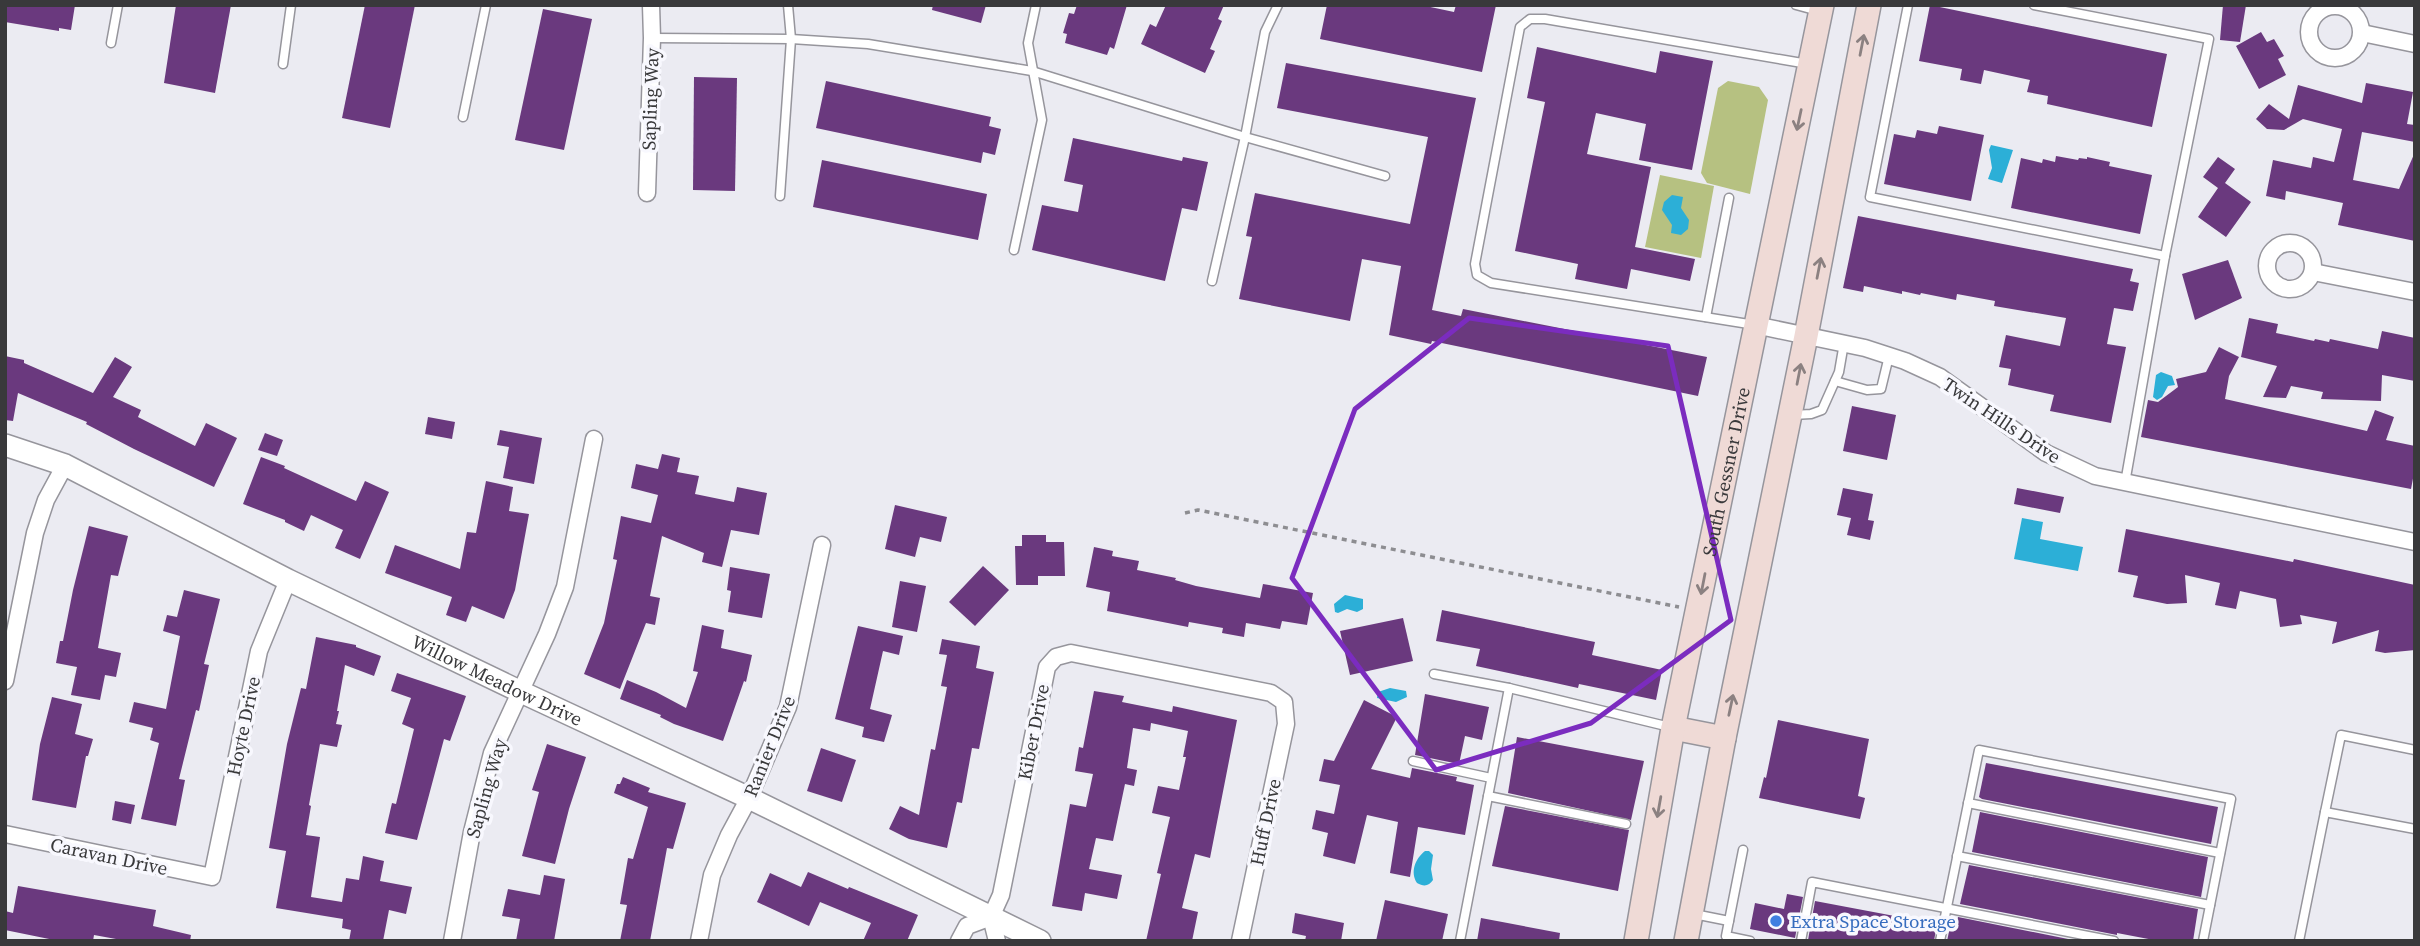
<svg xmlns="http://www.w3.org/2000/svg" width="2420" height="946" viewBox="0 0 2420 946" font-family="'Source Serif 4',serif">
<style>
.green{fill:#b6c181}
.water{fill:#2cafd7}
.building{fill:#6a397e}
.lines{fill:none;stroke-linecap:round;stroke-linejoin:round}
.service-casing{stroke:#96959c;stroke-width:11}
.minor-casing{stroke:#96959c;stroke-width:19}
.tertiary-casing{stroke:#96959c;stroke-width:24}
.secondary-casing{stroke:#96959c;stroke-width:26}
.path{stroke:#8d8d91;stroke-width:3.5;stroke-dasharray:5 5;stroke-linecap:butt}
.service{stroke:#fff;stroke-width:8}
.minor{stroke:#fff;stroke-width:16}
.tertiary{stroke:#fff;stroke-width:21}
.secondary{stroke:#efdad6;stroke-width:23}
.oneway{stroke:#8b8181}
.marked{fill:none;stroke:#7b2cbf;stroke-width:5;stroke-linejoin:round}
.shop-dot{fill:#3f7fe0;stroke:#f8f8fe;stroke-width:2.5}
.labels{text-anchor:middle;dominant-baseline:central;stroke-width:7;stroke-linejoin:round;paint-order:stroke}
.street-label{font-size:19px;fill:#39393b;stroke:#f8f8fe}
.shop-label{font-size:19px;fill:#366cbe;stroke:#f8f8fe;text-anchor:start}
</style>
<rect width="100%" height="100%" fill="#ebebf2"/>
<g class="green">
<polygon points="1728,81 1759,87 1768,100 1750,194 1707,183 1701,173 1718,88"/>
<polygon points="1660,175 1714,186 1701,258 1645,247"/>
</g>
<g class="water">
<polygon points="1991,145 2013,150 2002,183 1988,179 1992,168 1989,150"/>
<polygon points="1672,195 1683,197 1681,208 1689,220 1688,229 1681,235 1671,233 1672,225 1662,210 1664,202"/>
<polygon points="2161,372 2172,376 2175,385 2168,386 2162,397 2157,400 2153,397 2156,375"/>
<polygon points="2022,518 2043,522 2040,539 2083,547 2078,571 2014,559"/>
<polygon points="1345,595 1363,599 1363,609 1357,612 1347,609 1338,613 1335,612 1334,604"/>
<polygon points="1390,688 1406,691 1407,697 1396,702 1377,698 1378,692"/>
<path d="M 1425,851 L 1429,851 L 1433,855 L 1431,869 L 1433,880 C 1429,886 1424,887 1417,883 C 1410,872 1415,859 1425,851 Z"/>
</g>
<g class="building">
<polygon points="5,5 75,5 71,30 59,28 59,31 5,22"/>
<polygon points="176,5 231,5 215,93 164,83"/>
<polygon points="365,5 415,5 390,128 342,118"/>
<polygon points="933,5 986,5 981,23 932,10"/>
<polygon points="1077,5 1127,5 1114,49 1110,47 1107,55 1065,43 1067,34 1063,33 1069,13 1074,14"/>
<polygon points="1166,5 1224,5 1218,19 1222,21 1210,49 1215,51 1205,73 1141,44 1150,24 1156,27"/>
<polygon points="1327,5 1421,5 1454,12 1456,5 1496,5 1482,72 1320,39"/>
<polygon points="1930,5 2167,54 2152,127 2047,104 2048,96 2027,92 2030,80 1984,70 1981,84 1960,80 1962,69 1919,61"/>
<polygon points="2223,5 2246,5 2240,42 2220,40"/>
<polygon points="543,9 592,19 564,150 515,140"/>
<polygon points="2261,32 2267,42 2274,39 2284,56 2278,59 2286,75 2259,89 2236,46"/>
<polygon points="1537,47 1656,73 1660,51 1713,61 1692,170 1639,160 1646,124 1596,113 1587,154 1651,167 1635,247 1695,259 1690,281 1631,269 1627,289 1575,279 1578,264 1515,251 1545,102 1527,98"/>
<polygon points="1286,63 1476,98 1432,310 1461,316 1463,309 1707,357 1698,396 1432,341 1431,344 1389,335 1401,266 1362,259 1350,321 1239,299 1252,237 1246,236 1255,193 1410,224 1428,137 1277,108"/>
<polygon points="694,77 737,78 735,191 693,190"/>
<polygon points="826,81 991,117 989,126 1001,129 995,155 983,152 981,163 816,128"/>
<polygon points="2366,83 2413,92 2407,124 2415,125 2415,142 2362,132 2353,180 2399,189 2415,152 2415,241 2338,225 2343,203 2286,191 2285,200 2266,196 2273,160 2311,168 2313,157 2334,162 2342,129 2303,119 2284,130 2267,129 2256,119 2269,104 2289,119 2298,85 2362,103"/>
<polygon points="1939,126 1984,135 1971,201 1884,184 1894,134 1915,138 1917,130 1937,134"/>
<polygon points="1073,138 1182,161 1183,157 1208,162 1197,211 1182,208 1165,281 1032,250 1042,205 1078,212 1083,185 1064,181"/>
<polygon points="2056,156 2078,160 2079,158 2087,159 2087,157 2110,162 2109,166 2152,175 2140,234 2011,208 2021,158 2042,163 2043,159 2055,162"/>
<polygon points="2218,157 2235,169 2225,183 2251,202 2226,237 2198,217 2218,188 2203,177"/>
<polygon points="822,160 987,194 978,240 813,207"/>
<polygon points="1858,216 2133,269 2130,281 2139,283 2133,311 2114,308 2107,344 2126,347 2111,423 2050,411 2054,395 2008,385 2011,369 1999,367 2006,335 2060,346 2066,318 1994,306 1995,301 1957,294 1956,300 1921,293 1920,295 1902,291 1902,294 1864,286 1863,292 1843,288"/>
<polygon points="2228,260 2242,298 2195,320 2182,274"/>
<polygon points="2249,318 2278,324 2276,333 2314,341 2315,339 2329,342 2330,339 2378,349 2382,331 2415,338 2415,381 2382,375 2381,401 2321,399 2323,392 2291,386 2286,398 2263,397 2277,366 2241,357"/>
<polygon points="2219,347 2239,357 2229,376 2225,399 2367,431 2375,410 2394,417 2386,440 2415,446 2415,468 2411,489 2141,437 2148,400 2158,402 2178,387 2176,379 2206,372"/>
<polygon points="5,356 24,360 24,363 93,393 115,357 132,367 113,397 141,410 138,417 195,446 206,423 237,438 214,487 134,449 86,424 87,422 18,393 13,421 5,420"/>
<polygon points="1852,406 1896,415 1887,460 1843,451"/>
<polygon points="428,417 455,422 452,439 425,434"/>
<polygon points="500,430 542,438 534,484 503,478 509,447 497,445"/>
<polygon points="265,433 283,440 277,456 258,450"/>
<polygon points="662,454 680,458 677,472 699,476 695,494 734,502 737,487 767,493 759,535 731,530 722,567 702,562 704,553 662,536 650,596 660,598 655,625 646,623 620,689 584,674 604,623 617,560 613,559 621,516 651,523 658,495 631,488 636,464 658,469"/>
<polygon points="261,457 285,466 284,468 356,501 365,481 389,492 360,559 335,548 343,530 311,515 304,531 285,522 285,520 243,504"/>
<polygon points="486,481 513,487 509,511 529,514 515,590 504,619 472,606 466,622 446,615 452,597 385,573 395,545 460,569 467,532 476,533"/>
<polygon points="1843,488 1873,494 1868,520 1874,521 1870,540 1847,535 1851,518 1837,515"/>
<polygon points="2017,488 2064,497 2060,513 2014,504"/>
<polygon points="895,505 947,517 941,542 920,537 915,557 885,549"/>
<polygon points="89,526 128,536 118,576 111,575 98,648 121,653 116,677 105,675 100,700 71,695 77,667 56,663 60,641 63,641 73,590"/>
<polygon points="2126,529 2293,562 2294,559 2415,585 2415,650 2385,653 2375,651 2379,630 2332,644 2337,622 2300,615 2302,624 2280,627 2276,599 2240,591 2236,609 2215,605 2220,583 2185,575 2187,603 2167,604 2133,597 2138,576 2118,572"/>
<polygon points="1022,535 1046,535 1046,542 1064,542 1065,576 1038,576 1038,585 1016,585 1015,546 1022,546"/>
<polygon points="1094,547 1113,551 1112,556 1139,561 1137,570 1176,578 1175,580 1196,586 1260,598 1263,584 1313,593 1307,625 1282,621 1280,629 1246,623 1244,637 1222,633 1223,628 1189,622 1188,627 1107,611 1110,592 1086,587"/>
<polygon points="983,566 1009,590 975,626 949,602"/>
<polygon points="730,567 770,574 762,618 728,612 731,591 727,590"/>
<polygon points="900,581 926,586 917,632 892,627"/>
<polygon points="184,590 220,599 204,664 209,665 199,711 196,710 179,779 185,780 176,826 141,819 159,743 150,740 153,728 129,722 134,702 166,709 180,636 163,631 167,615 177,617"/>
<polygon points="1442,610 1595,642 1592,655 1662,670 1656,700 1579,684 1578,688 1551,682 1476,666 1480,649 1436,641"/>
<polygon points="1403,618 1413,661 1350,675 1340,631"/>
<polygon points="702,625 724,630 721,648 752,655 746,682 744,681 723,741 674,724 660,717 661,715 620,699 627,680 656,692 686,708 698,672 693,671"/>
<polygon points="858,626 903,636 899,655 883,651 870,709 892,715 884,742 862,737 864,727 835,719"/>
<polygon points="316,637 356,645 356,647 381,656 374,676 345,665 337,711 339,711 336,724 342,725 337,747 320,744 309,805 311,806 306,835 320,837 311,897 342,902 346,878 359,880 363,856 384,861 380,881 412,887 406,914 389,910 383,941 349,941 351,930 342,928 343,919 276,908 286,851 269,848 287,744 301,688 306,689"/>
<polygon points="942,639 980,646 976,668 994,672 979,749 972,748 962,803 957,802 947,848 909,839 889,829 900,806 919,815 931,749 935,750 947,687 941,686 947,655 939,654"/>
<polygon points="397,673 466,696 450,741 444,739 417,840 385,833 392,803 396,804 414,729 402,724 411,698 391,691"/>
<polygon points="1094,691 1124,696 1122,702 1172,712 1173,706 1237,720 1210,858 1195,854 1182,908 1198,912 1192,941 1146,941 1161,874 1157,873 1170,817 1152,813 1158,786 1179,790 1186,757 1183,757 1188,731 1151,723 1150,731 1133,728 1127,768 1137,770 1134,786 1125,784 1113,841 1096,838 1089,869 1122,875 1117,899 1085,893 1082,911 1052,906 1070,804 1086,807 1093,774 1075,771 1079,747 1083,748"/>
<polygon points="1425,694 1489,707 1482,740 1465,736 1459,764 1415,755"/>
<polygon points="52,697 82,704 75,734 93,739 88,756 86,756 76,808 32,800 40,744"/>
<polygon points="1364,700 1397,717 1371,769 1410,778 1412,768 1457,777 1456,781 1474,785 1465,835 1418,827 1410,877 1390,873 1398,822 1367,815 1355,864 1323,856 1328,833 1312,829 1316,810 1334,814 1340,785 1319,781 1324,759 1334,761"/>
<polygon points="1778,720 1869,739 1858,796 1865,798 1860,819 1759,798 1764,777 1766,778"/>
<polygon points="1517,737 1644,761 1631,820 1508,793"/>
<polygon points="547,744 586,757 569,809 555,864 522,856 539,792 532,790"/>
<polygon points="821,748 856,760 842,802 807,791"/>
<polygon points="1986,763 2218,807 2211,844 1982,799 1979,797"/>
<polygon points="623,777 650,788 648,792 686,803 673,849 667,848 650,941 620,941 627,905 620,904 628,858 633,859 648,807 614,793 617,784 620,784"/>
<polygon points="115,801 135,805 131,824 112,820"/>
<polygon points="1505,806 1629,830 1618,891 1492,866"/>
<polygon points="1980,812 2208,857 2201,897 1972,852"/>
<polygon points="1969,865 2198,909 2193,941 2159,941 2117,933 2117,935 1960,904"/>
<polygon points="808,872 848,889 849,887 918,915 907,941 863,941 871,923 820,902 809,926 757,902 770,873 801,887"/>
<polygon points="544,875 565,879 554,941 516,941 520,919 502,916 508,889 540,895"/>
<polygon points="18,886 156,910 153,926 191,935 190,941 127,941 94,935 93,941 59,941 5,930 5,911 13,913"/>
<polygon points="1787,894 1803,897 1795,938 1750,929 1755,903 1784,909"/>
<polygon points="1385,900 1448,914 1442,941 1376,941"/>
<polygon points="1815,901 1937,924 1934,941 1808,940"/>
<polygon points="1295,913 1344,923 1341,941 1305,941 1306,936 1292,933"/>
<polygon points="1958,917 2078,941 1947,941 1950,927 1956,928"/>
<polygon points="1481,918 1560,933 1559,941 1477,941"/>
</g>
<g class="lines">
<g class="service-casing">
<g id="service">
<polyline points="1796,5 1818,11"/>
<polyline points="1908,5 1870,197 2165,256 2209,39 2034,5"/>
<polyline points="652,38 791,39 868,44 1032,71 1245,137 1385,176"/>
<polyline points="111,43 118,5"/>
<polyline points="283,64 291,5"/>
<polyline points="463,117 486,5"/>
<polyline points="780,196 791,39 788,5"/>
<polyline points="1014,250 1042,120 1028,43 1036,5"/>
<polyline points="1212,281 1245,137 1265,32 1278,5"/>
<polyline points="1706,317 1729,198"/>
<polyline points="1755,325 1491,283 1477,275 1475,264 1520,27 1530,19 1545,19 1808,64"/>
<polyline points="1835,381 1867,390 1881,389 1889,356"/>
<polyline points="1793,415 1811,414 1822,410 1839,372 1844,343"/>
<polyline points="2125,483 2165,256"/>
<polyline points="1434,674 1509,688 1670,727"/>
<polyline points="1413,761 1491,778"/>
<polyline points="1488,796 1626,824"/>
<polyline points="1968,803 2220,853"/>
<polyline points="2325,812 2341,735 2415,750"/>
<polyline points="1743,850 1726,936 1750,941"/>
<polyline points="1957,856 2210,905"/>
<polyline points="1694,914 1729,921"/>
<polyline points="1460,941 1509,688"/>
<polyline points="1801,941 1812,882 2114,941"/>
<polyline points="1940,941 1979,750 2231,799 2203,941"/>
<polyline points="2299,941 2325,812 2415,829"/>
</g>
</g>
<g class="minor-casing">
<g id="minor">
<circle cx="2335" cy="32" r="26"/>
<polyline points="2362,33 2415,44"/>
<polyline points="647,193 652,38 651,5"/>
<circle cx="2290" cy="266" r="23"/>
<polyline points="2313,272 2415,292"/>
<polyline points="1755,325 1865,348 1905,361 1940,377 2046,453 2095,476 2415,542"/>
<polyline points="5,681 35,533 46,500 65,465"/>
<polyline points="5,834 212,877 259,651 288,580"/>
<polyline points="991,917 1001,895 1047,667 1056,657 1071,653 1271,693 1284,702 1286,724 1240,941"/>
<polyline points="991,917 997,941"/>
<polyline points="452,941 472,832 492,753 547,634 565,587 594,439"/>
<polyline points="699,941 712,875 729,835 749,798 788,707 822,545"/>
<polyline points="959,941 967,926 991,917"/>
</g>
</g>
<g class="tertiary-casing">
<g id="tertiary">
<path id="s1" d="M 5,445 L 65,465 L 288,580 L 519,691 L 749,798 L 1040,941"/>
</g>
</g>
<g class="secondary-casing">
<g id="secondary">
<polyline points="1673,728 1724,738"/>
<path id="s2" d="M 1636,941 L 1673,728 L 1822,5"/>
<polyline points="1686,941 1724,738 1806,336 1869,5"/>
</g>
</g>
<polyline class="path" points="1185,513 1198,510 1679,607"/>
<use href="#service" class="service"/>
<use href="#minor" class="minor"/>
<use href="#tertiary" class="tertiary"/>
<use href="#secondary" class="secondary"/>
</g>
<defs><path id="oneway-shaft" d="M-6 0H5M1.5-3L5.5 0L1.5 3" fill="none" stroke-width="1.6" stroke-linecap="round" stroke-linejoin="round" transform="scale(1.75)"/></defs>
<g class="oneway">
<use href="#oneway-shaft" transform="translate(1862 45) rotate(-79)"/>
<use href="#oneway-shaft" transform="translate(1799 120) rotate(102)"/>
<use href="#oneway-shaft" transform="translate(1819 268) rotate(-79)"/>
<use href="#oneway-shaft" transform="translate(1799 374) rotate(-79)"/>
<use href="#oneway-shaft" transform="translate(1703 584) rotate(101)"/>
<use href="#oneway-shaft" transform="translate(1731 705) rotate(-78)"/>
<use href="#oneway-shaft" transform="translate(1659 807) rotate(100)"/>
</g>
<path class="marked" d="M 1469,318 L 1668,346 L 1731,620 L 1591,723 L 1436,770 L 1292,578 L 1355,409 Z"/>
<circle class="shop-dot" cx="1776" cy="921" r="7"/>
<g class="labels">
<g class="street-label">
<text transform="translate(650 99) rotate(-88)">Sapling Way</text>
<text transform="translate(2002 420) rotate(34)">Twin Hills Drive</text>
<text stroke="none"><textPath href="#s2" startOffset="478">South Gessner Drive</textPath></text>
<text stroke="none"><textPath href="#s1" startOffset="546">Willow Meadow Drive</textPath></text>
<text transform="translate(243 726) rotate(-78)">Hoyte Drive</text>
<text transform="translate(1033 732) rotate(-79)">Kiber Drive</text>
<text transform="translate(769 746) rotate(-68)">Ranier Drive</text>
<text transform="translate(486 788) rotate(-74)">Sapling Way</text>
<text transform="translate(1265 822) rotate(-78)">Huff Drive</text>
<text transform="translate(109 856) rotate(12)">Caravan Drive</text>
</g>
<g class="shop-label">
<text x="1790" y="921">Extra Space Storage</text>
</g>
</g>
<rect width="2420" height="946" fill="none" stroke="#39393b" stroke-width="14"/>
</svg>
